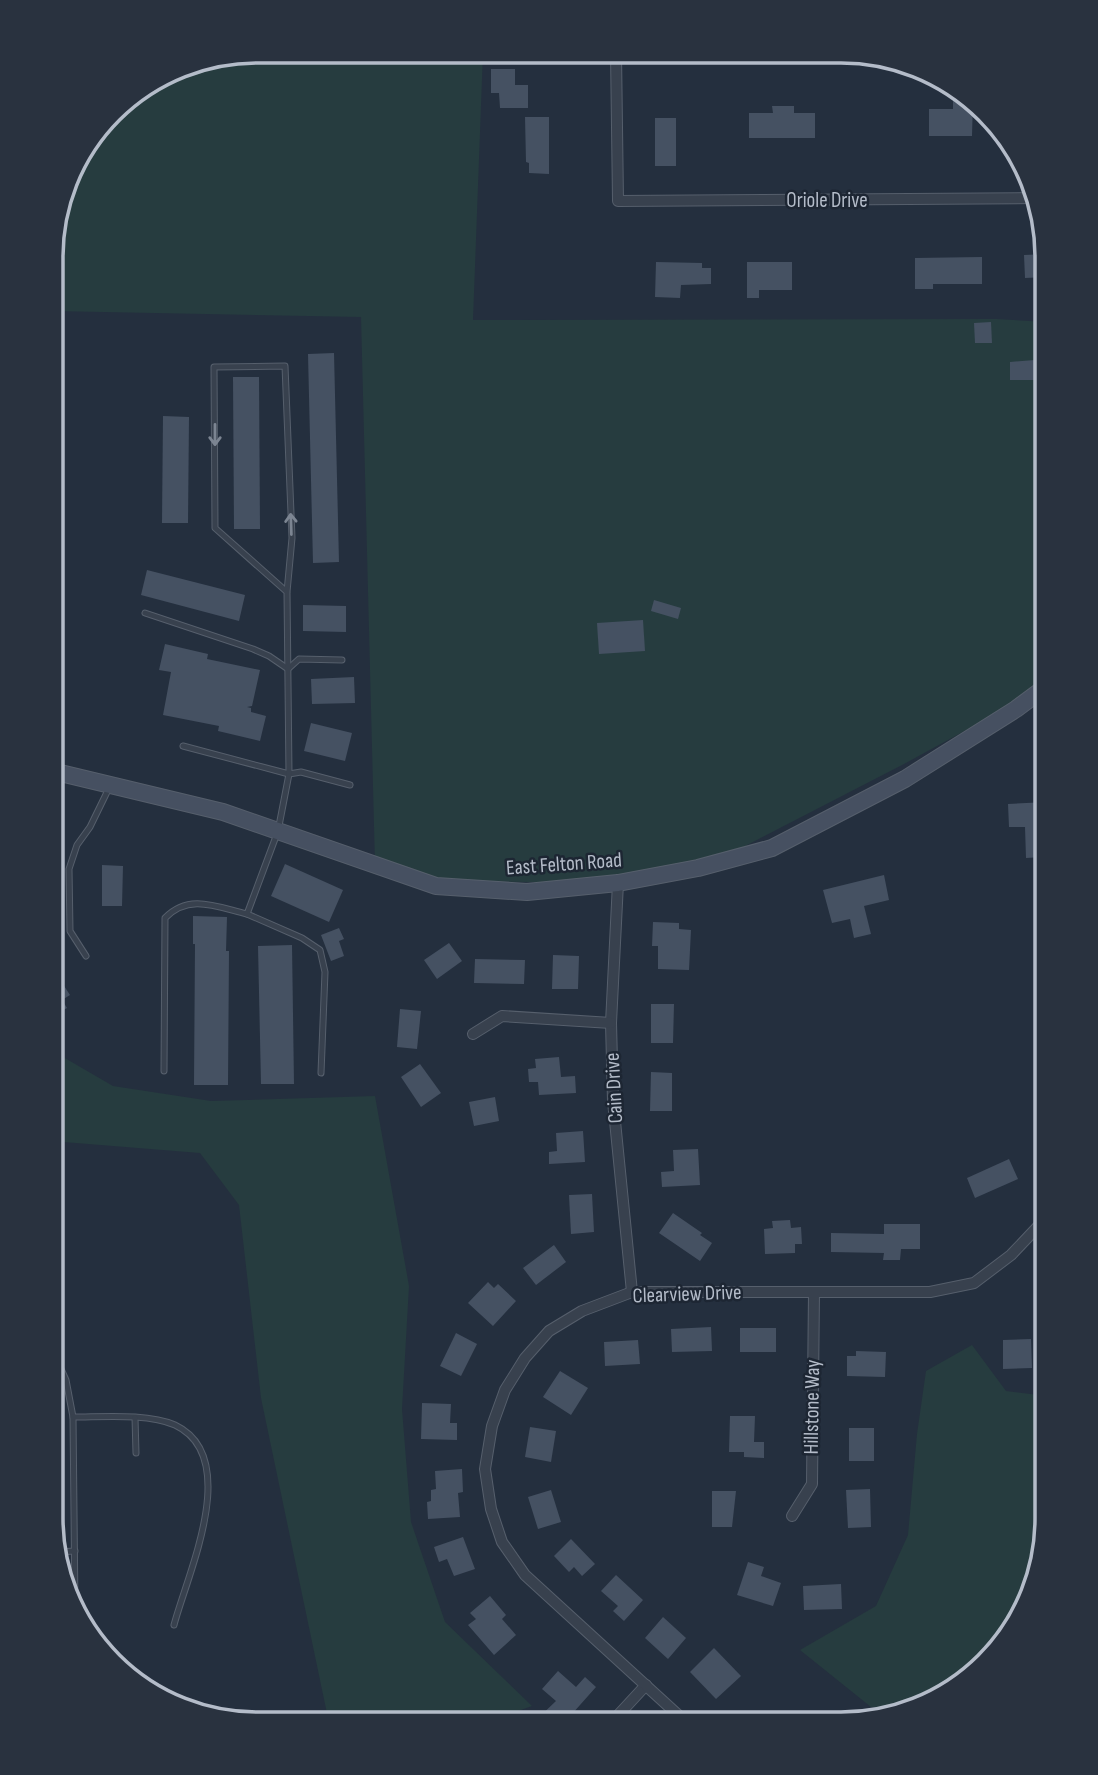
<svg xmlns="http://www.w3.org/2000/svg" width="1098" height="1775" viewBox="0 0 1098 1775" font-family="'Sofia Sans Condensed',sans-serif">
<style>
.green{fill:#263c3f}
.building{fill:#455162}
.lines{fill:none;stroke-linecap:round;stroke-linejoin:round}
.lane-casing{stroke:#565f6c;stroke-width:7}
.street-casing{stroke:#565f6c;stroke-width:12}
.secondary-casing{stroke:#565f6c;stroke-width:18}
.lane{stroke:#38414e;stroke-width:5}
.street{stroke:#38414e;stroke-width:10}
.secondary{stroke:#465061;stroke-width:16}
.oneway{stroke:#7c8592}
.labels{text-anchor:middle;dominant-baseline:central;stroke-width:5;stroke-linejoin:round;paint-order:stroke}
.street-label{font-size:21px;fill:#b4bcc9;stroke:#1d2633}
.rim{fill:none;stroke:#b4bcc9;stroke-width:3.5}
</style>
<rect width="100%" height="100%" fill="#242f3e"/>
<g class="green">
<polygon points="257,51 483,52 473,320 996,319 1047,322 1047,686 904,764 722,858 618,883 443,881 375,865 361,317 52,311 52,231 72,166 121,102 179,66"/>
<polygon points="51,1050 113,1086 211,1101 375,1096 409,1286 402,1409 411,1522 445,1622 532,1706 484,1723 329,1723 261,1398 239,1205 200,1153 51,1141"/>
<polygon points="972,1345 1006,1391 1047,1396 1047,1532 1005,1643 919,1709 902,1712 871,1707 800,1650 876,1606 908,1535 917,1434 926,1371"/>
</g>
<g class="building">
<polygon points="491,69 515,69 515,85 528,85 528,108 500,108 499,93 491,93"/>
<polygon points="953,99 973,100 972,136 929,136 929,109 953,109"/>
<polygon points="772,106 794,106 794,113 815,113 815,138 749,138 749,113 773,113"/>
<polygon points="525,117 549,117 549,174 529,173 529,163 526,162"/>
<rect x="655" y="118" width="21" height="48"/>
<polygon points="1047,254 1047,277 1025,278 1024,255"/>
<polygon points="982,257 982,284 933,284 933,289 915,289 915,258"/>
<polygon points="656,262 702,263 702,268 711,268 711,284 681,285 680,298 655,297"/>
<polygon points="747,262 792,262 792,290 759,290 759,298 747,298"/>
<polygon points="991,322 992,343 975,343 974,323"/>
<polygon points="334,353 339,562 313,563 308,354"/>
<polygon points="1047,359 1047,380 1010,380 1010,362"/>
<polygon points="233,377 259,377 260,529 234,529"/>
<polygon points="163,416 189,417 188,523 162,523"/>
<polygon points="147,570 245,595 239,621 141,595"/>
<polygon points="654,600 681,608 678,619 651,611"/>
<polygon points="303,605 346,606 346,632 303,631"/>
<polygon points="643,620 645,651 599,654 597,623"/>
<polygon points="165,644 208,654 207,659 260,670 252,706 247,707 251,708 251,712 266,716 260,741 218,731 219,726 163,715 171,672 159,670"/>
<polygon points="354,677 355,703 312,704 311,679"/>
<polygon points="311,723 352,733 345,761 304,751"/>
<polygon points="1047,802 1047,821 1041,821 1043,857 1026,858 1025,827 1009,827 1008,804"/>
<polygon points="285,864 343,890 329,922 271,896"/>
<polygon points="102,865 123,866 122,906 102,906"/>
<polygon points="884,875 889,900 864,906 871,934 854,938 850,919 832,923 823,890"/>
<polygon points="193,916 227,917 226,951 229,951 228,1085 194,1085 195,944 193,944"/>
<polygon points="653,922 679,923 679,929 691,930 689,970 658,969 658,946 652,946"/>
<polygon points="339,928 344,939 339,941 344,956 331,961 321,935"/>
<polygon points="449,943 462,961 437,979 424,960"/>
<polygon points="292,945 294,1084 261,1084 258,946"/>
<polygon points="553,955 579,956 578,989 552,989"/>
<polygon points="475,959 525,960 524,984 474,983"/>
<polygon points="51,966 70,995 62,1000 67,1008 51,1017"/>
<polygon points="651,1004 674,1004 673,1043 651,1043"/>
<polygon points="400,1009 421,1011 417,1049 397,1047"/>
<polygon points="559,1057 561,1077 575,1076 576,1093 539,1095 538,1082 529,1082 528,1069 536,1068 535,1059"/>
<polygon points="420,1064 441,1093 421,1107 401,1077"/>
<polygon points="651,1072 672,1073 672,1111 650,1111"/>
<polygon points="495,1097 499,1121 474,1126 469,1102"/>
<polygon points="583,1131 585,1162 549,1164 549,1152 557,1151 556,1133"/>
<polygon points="698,1149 700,1185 662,1187 661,1172 674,1171 673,1150"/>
<polygon points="1009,1159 1018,1179 975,1198 967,1178"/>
<polygon points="592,1194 594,1232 571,1234 569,1195"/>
<polygon points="673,1213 702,1233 700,1235 712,1243 700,1261 659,1233"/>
<polygon points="790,1220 791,1228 801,1227 802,1244 795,1244 795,1253 765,1254 764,1229 773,1228 772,1221"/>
<polygon points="884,1224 920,1224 920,1249 901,1249 900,1260 883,1260 884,1253 831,1252 831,1233 884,1234"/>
<polygon points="554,1245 566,1262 536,1285 523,1268"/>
<polygon points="488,1282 494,1288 498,1284 516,1301 493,1326 468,1303"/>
<polygon points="711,1327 712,1351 672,1352 671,1329"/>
<rect x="740" y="1328" width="36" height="24"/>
<polygon points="456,1333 477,1344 461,1376 440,1366"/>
<polygon points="1031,1339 1032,1368 1003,1369 1003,1340"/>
<polygon points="638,1340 640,1364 605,1366 604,1342"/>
<polygon points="856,1351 886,1352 885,1377 847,1376 847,1356 856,1356"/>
<polygon points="560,1371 588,1388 571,1415 543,1397"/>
<polygon points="422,1403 451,1404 450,1423 457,1423 457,1440 421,1439"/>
<polygon points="730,1416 755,1416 754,1442 764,1442 764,1458 744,1457 744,1452 729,1452"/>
<polygon points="530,1427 556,1431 551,1462 525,1457"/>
<rect x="849" y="1428" width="25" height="33"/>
<polygon points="462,1469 463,1492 458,1493 460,1517 428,1519 427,1502 431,1501 431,1490 436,1489 435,1471"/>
<polygon points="870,1489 871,1527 848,1528 846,1490"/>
<polygon points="551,1490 561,1522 538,1529 528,1497"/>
<polygon points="712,1491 736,1491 732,1527 712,1527"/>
<polygon points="463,1537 475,1569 454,1576 447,1559 439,1562 434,1547"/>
<polygon points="571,1539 595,1564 582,1576 574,1567 569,1572 554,1556"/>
<polygon points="748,1562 764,1567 761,1576 781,1583 773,1606 737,1595"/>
<polygon points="616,1575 643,1600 624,1621 613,1611 618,1606 601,1591"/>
<polygon points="841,1584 842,1609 804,1610 803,1586"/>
<polygon points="490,1596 506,1615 502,1619 516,1635 494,1655 468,1625 476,1619 470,1613"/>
<polygon points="663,1617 686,1638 668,1659 645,1638"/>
<polygon points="714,1648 741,1676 716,1699 690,1672"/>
<polygon points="558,1671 576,1687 585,1677 596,1687 564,1723 533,1723 556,1701 542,1689"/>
</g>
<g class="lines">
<g class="lane-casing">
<g id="lane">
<polyline points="145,613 253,649 269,656 288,669 299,659 342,660"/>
<polyline points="183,746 289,774 301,772 350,785"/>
<polyline points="247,914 302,938 320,950 325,972 321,1073"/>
<polyline points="86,956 70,931 69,869 77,845 90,827 110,786"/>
<path d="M 164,1071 L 165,918 C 189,893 217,907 247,914 L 278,831 L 289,774 L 287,592 L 292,538 L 285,366 L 214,367 L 215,528 L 287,592"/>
<polyline points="51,1347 66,1380 73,1417 75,1608"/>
<path d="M 73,1417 C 102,1417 148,1413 175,1425 C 243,1457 187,1575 174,1625"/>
<polyline points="135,1418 136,1453"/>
<polyline points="58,1552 75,1551"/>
</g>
</g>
<g class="street-casing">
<g id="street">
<polyline points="616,53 618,201 1036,198"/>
<polyline points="618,883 611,1023 613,1101 632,1292"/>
<polyline points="473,1034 502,1016 611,1023"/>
<polyline points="792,1516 812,1484 814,1292"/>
<polyline points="610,1724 646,1685"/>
<polyline points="688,1724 525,1575 502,1542 491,1509 485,1469 492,1426 505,1390 525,1358 549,1331 582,1311 632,1292 930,1292 974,1283 1011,1255 1047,1217"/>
</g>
</g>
<g class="secondary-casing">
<polyline id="secondary" points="52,771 223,812 436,886 527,892 618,883 698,868 772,848 905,779 1016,709 1047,686"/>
</g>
<use href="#lane" class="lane"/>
<use href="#street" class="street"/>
<use href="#secondary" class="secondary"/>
</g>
<defs><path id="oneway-shaft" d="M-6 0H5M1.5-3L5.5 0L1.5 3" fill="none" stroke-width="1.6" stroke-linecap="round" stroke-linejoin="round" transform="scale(1.75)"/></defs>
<g class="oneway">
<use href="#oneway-shaft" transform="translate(215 435) rotate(90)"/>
<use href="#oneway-shaft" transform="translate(291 524) rotate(-92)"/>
</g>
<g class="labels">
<g class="street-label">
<text x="827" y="200">Oriole Drive</text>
<text transform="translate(564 864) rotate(-4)">East Felton Road</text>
<text transform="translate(614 1088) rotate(-93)">Cain Drive</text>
<text transform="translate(687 1294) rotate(-2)">Clearview Drive</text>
<text transform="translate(812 1407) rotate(-89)">Hillstone Way</text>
</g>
</g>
<path d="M0 0H1098V1775H0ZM257 63H841A194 194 0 0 1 1035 257V1518A194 194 0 0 1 841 1712H257A194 194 0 0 1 63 1518V257A194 194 0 0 1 257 63Z" fill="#29323f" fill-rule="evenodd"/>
<path class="rim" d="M257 63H841A194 194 0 0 1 1035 257V1518A194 194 0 0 1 841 1712H257A194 194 0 0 1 63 1518V257A194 194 0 0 1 257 63Z"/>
</svg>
